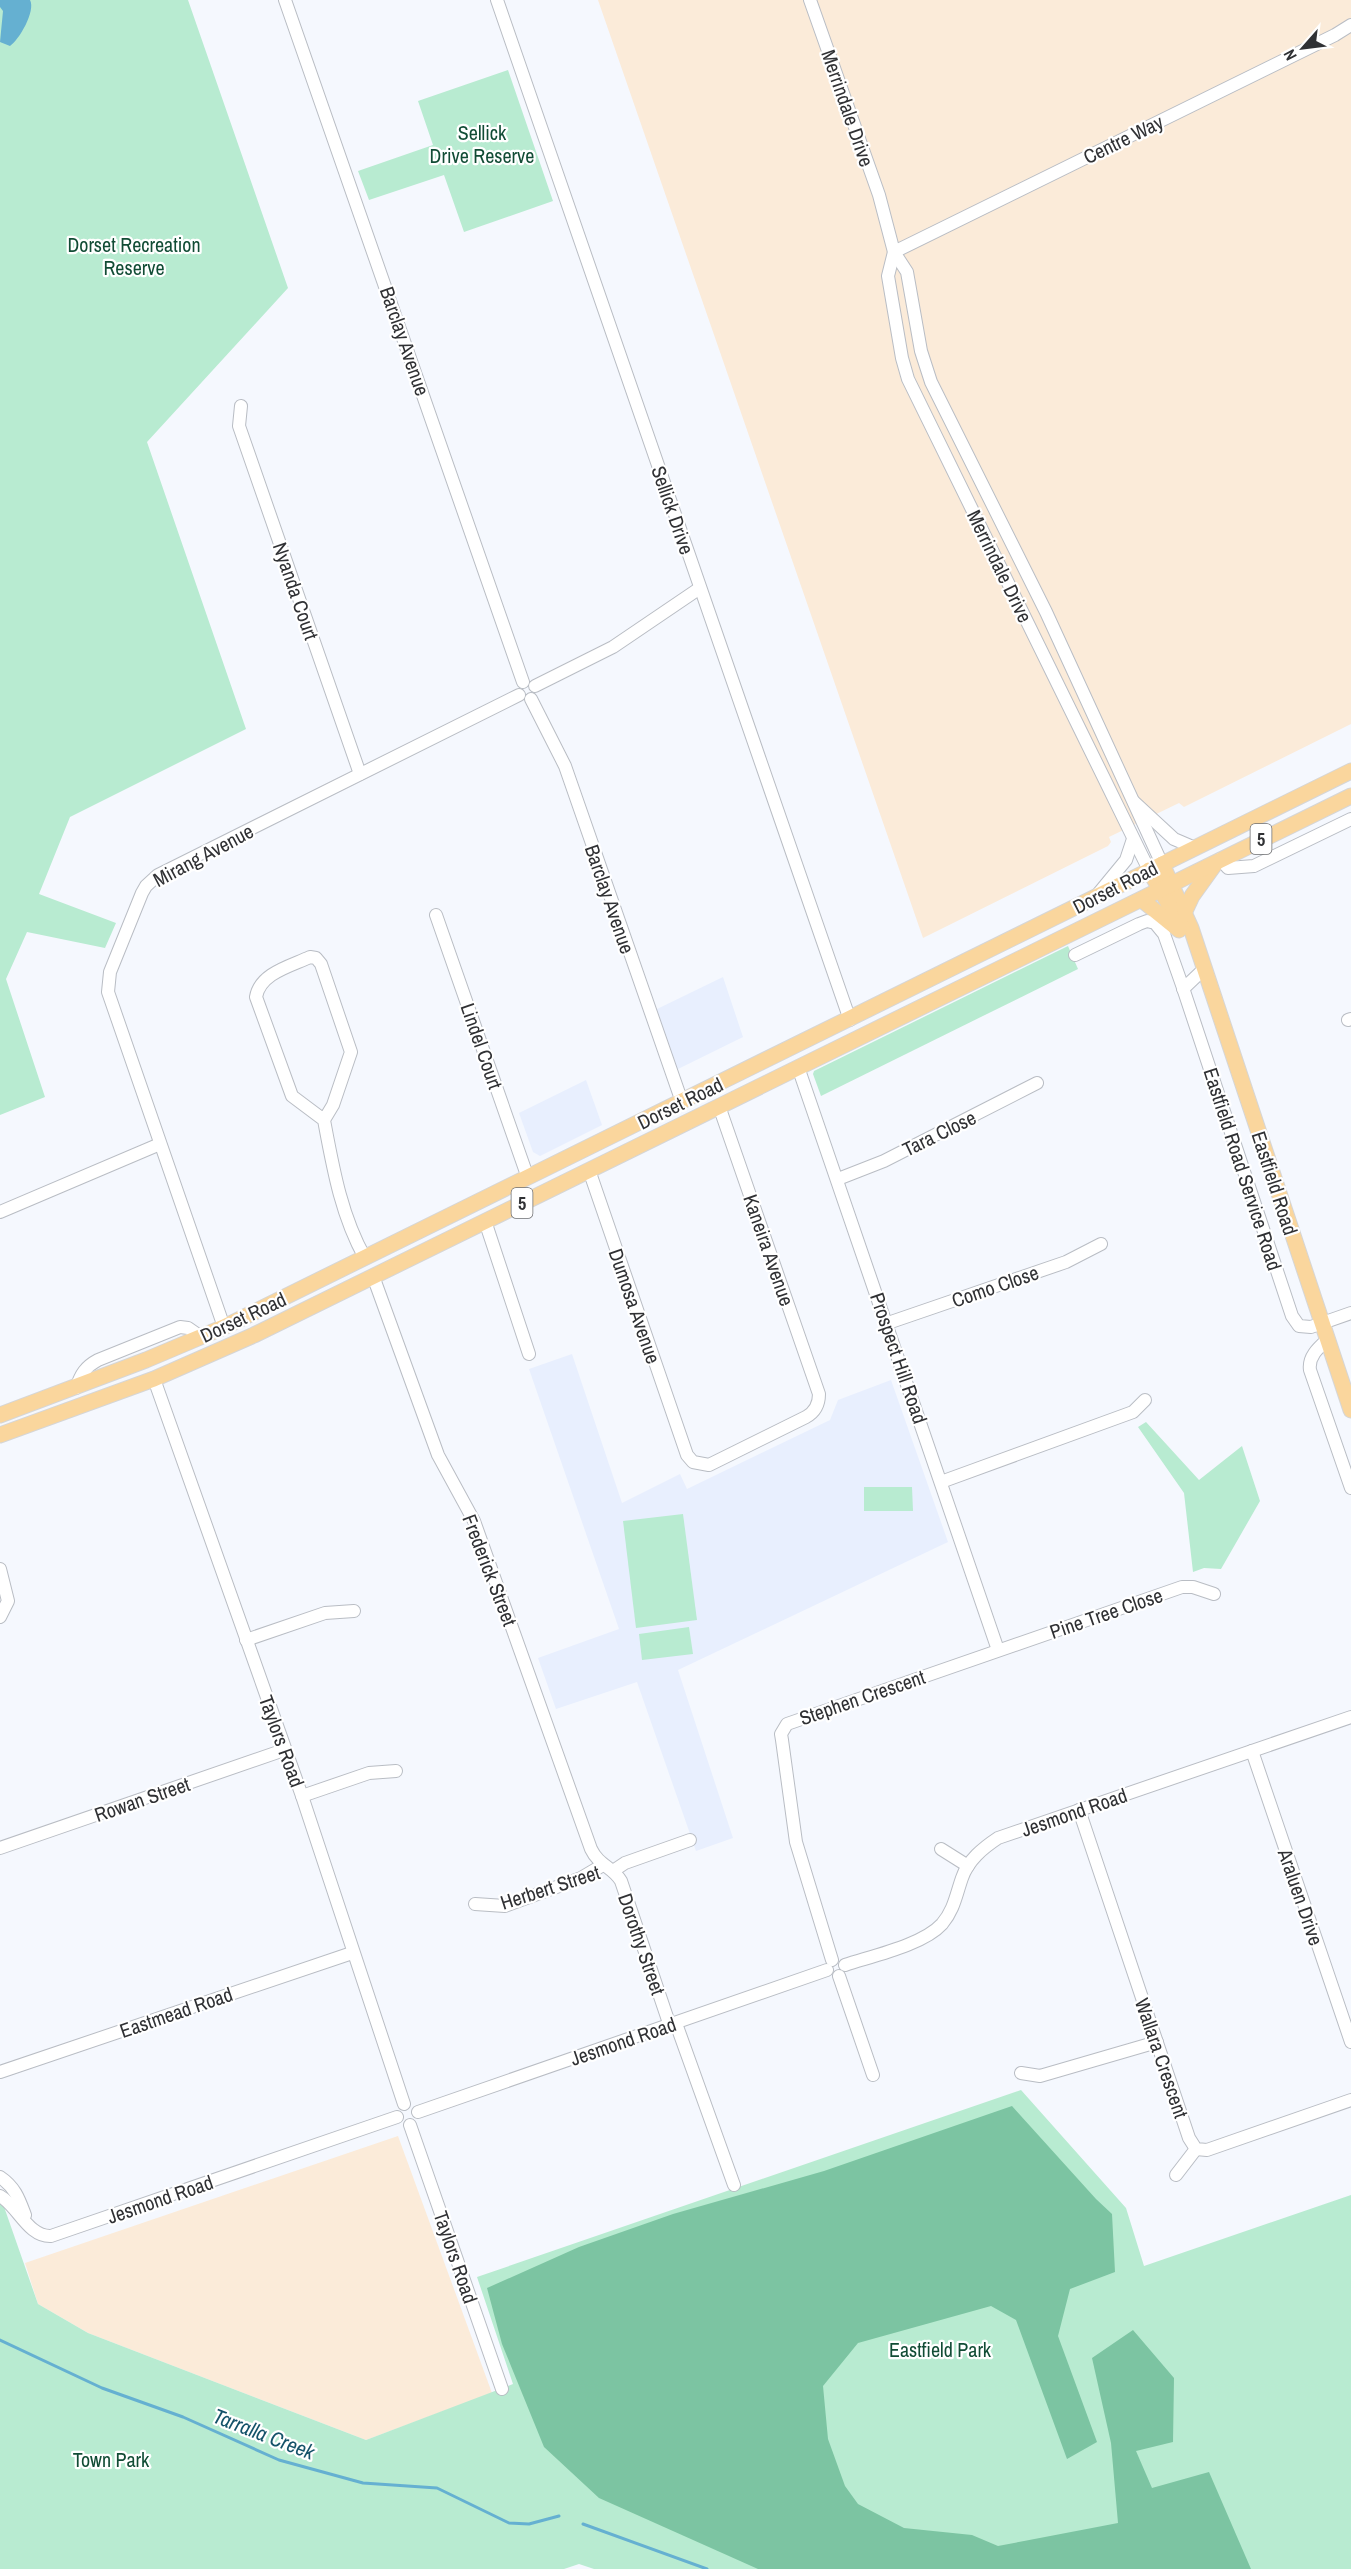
<svg xmlns="http://www.w3.org/2000/svg" width="1351" height="2569" viewBox="0 0 1351 2569" font-family="'Archivo Narrow',sans-serif">
<style>
.built{fill:#e8effe}
.industrial{fill:#fbebd9}
.green{fill:#b8ebd1}
.forest{fill:#7cc4a2}
.water{fill:#65b0d1}
.lines{fill:none;stroke-linecap:round;stroke-linejoin:round}
.stream{stroke:#65b0d1;stroke-width:3}
.minor-casing{stroke:#b9bdc4;stroke-width:14}
.major-casing{stroke:#d6d6d6;stroke-width:17}
.minor{stroke:#fff;stroke-width:12}
.major{stroke:#fad69d;stroke-width:15}
.labels{text-anchor:middle;dominant-baseline:central;stroke-width:4.5;stroke-linejoin:round;paint-order:stroke}
.shield{fill:#fff;stroke:#6e6f71;stroke-width:1.5}
.shield-label{font-size:18px;font-weight:bold;fill:#303134}
.street-label{font-size:20px;fill:#303134;stroke:#fff}
.park-label{font-size:20px;fill:#114c35;stroke:#fff}
.water-label{font-size:21px;font-style:italic;fill:#145269;stroke:#fff}
</style>
<rect width="100%" height="100%" fill="#f5f8fe"/>
<g class="built">
<polygon points="723,977 743,1037 676,1070 655,1010"/>
<polygon points="586,1080 602,1125 540,1156 533,1152 519,1113"/>
<polygon points="572,1354 622,1503 680,1474 687,1489 830,1420 838,1400 891,1380 948,1542 678,1670 733,1838 696,1851 637,1682 556,1709 538,1658 619,1629 529,1369"/>
</g>
<g class="industrial">
<polygon points="598,0 1351,0 1351,724 1184,807 1179,803 1109,837 1111,842 1108,846 923,938"/>
<polygon points="398,2136 492,2393 366,2440 88,2333 38,2304 25,2263"/>
</g>
<g class="green">
<polygon points="0,0 188,0 288,288 147,442 246,729 70,817 39,894 116,923 105,948 27,932 6,979 45,1097 0,1115"/>
<polygon points="508,70 553,201 464,232 444,175 369,200 358,171 433,145 418,101"/>
<polygon points="1068,946 1078,969 821,1096 813,1074 814,1071"/>
<polygon points="1146,1422 1199,1480 1242,1446 1260,1501 1221,1569 1204,1568 1193,1572 1184,1493 1138,1427"/>
<polygon points="864,1487 912,1487 913,1511 864,1511"/>
<polygon points="683,1514 697,1620 636,1628 623,1521"/>
<polygon points="689,1627 693,1654 642,1660 639,1634"/>
<polygon points="1021,2090 1126,2208 1144,2266 1351,2195 1351,2569 594,2569 579,2564 564,2569 0,2569 0,2201 2,2201 38,2304 88,2333 366,2440 513,2384 477,2277"/>
</g>
<polygon class="forest" points="1012,2106 1096,2199 1112,2214 1115,2272 1070,2289 1058,2336 1097,2442 1067,2459 1016,2320 991,2306 858,2343 823,2386 828,2439 845,2486 858,2504 904,2528 972,2535 998,2546 1118,2523 1111,2443 1092,2358 1133,2330 1174,2378 1173,2442 1136,2451 1152,2488 1209,2472 1251,2569 758,2569 599,2498 544,2447 502,2344 487,2288 579,2247 673,2214 824,2171"/>
<path class="water" d="M 0,0 L 30,0 C 36,11 19,40 10,46 L 0,42 L 3,11 L 0,7 Z"/>
<g class="lines">
<g class="stream">
<polyline points="0,2340 102,2388 183,2417 279,2460 363,2483 437,2488 509,2523 529,2524 559,2516"/>
<polyline points="583,2524 707,2569"/>
</g>
<g class="minor-casing">
<g id="minor">
<polyline points="285,0 523,682"/>
<polyline points="497,0 850,1020"/>
<polyline points="810,0 879,195 894,252 907,272 921,351 931,382 1046,612 1162,864"/>
<polyline points="894,252 888,276 902,358 908,379 1149,870"/>
<polyline points="894,252 1335,35 1351,25"/>
<polyline points="241,406 239,426 360,774"/>
<polyline points="535,686 613,647 700,588"/>
<polyline points="531,699 565,766 682,1102"/>
<polyline points="1134,802 1174,839 1195,848"/>
<polyline points="1220,859 1228,868 1254,866 1351,819"/>
<polyline points="1098,894 1126,860 1133,839"/>
<polyline points="436,915 528,1178"/>
<polyline points="1075,955 1139,924 1147,921 1155,923 1164,934 1182,985 1292,1316 1299,1326 1311,1327 1351,1313"/>
<polyline points="1183,989 1204,969"/>
<polyline points="1348,1020 1351,1019"/>
<polyline points="798,1067 998,1650"/>
<path d="M 324,1120 L 333,1105 L 351,1052 L 321,964 L 316,958 L 310,957 C 291,966 260,973 256,997 L 292,1096 L 324,1120 C 333,1168 341,1215 365,1258"/>
<path d="M 589,1170 L 687,1455 L 693,1462 L 709,1465 L 806,1417 C 815,1412 819,1405 819,1394 L 719,1106"/>
<polyline points="838,1179 884,1161 1037,1083"/>
<polyline points="0,1212 160,1144"/>
<polyline points="485,1221 529,1354"/>
<path d="M 373,1276 L 438,1455 L 474,1521 L 591,1849 C 599,1866 613,1867 621,1881 L 668,2020 L 678,2029 L 734,2185"/>
<polyline points="888,1323 1066,1262 1101,1244"/>
<polyline points="224,1327 108,992 110,972 142,893 146,886 158,875 519,695"/>
<path d="M 1327,1340 C 1318,1348 1308,1357 1310,1370 L 1351,1488"/>
<polyline points="154,1379 302,1796 404,2104"/>
<path d="M 76,1388 C 81,1374 85,1367 98,1360 L 180,1327 L 188,1328 L 201,1337"/>
<polyline points="941,1482 1133,1412 1145,1400"/>
<polyline points="0,1569 8,1601 0,1617"/>
<polyline points="246,1640 325,1613 354,1611"/>
<polyline points="1252,1751 1351,2042"/>
<polyline points="302,1796 369,1773 396,1771"/>
<polyline points="1079,1810 1189,2138 1196,2149 1207,2150 1351,2100"/>
<polyline points="0,1848 284,1750"/>
<polyline points="941,1849 968,1866"/>
<polyline points="613,1871 625,1863 690,1840"/>
<polyline points="475,1904 505,1906 581,1878 603,1865"/>
<polyline points="832,1960 796,1842 782,1740 781,1734 787,1724 1182,1587 1193,1587 1214,1594"/>
<path d="M 845,1965 C 872,1956 923,1945 942,1924 C 954,1910 956,1895 962,1878 C 968,1860 983,1848 998,1838 L 1351,1717"/>
<polyline points="839,1976 873,2075"/>
<polyline points="0,2072 352,1953"/>
<polyline points="1021,2073 1040,2076 1157,2042"/>
<polyline points="418,2112 827,1970"/>
<polyline points="410,2125 502,2389"/>
<polyline points="1176,2175 1196,2149"/>
<path d="M 0,2177 C 15,2187 19,2199 25,2215"/>
<path d="M 0,2196 C 18,2206 28,2237 51,2236 L 397,2117"/>
</g>
</g>
<g class="major-casing">
<g id="major">
<polyline points="1162,864 1191,928 1351,1410"/>
<polyline points="1149,870 1182,927"/>
<polyline points="1142,900 1179,930"/>
<polyline points="1185,911 1192,896 1215,864"/>
<polyline points="0,1415 146,1360 224,1327 1351,771"/>
<polyline points="0,1435 154,1379 254,1335 1351,796"/>
</g>
</g>
<use href="#minor" class="minor"/>
<use href="#major" class="major"/>
</g>
<g class="labels">
<g class="shield">
<rect x="1250.5" y="824" width="21" height="30" rx="4.5"/>
<rect x="511.5" y="1188" width="21" height="30" rx="4.5"/>
</g>
<g class="shield-label">
<text x="1261" y="839">5</text>
<text x="522" y="1203">5</text>
</g>
<g class="street-label">
<text transform="translate(848 108) rotate(71)">Merrindale Drive</text>
<text transform="translate(1123 139) rotate(-26)">Centre Way</text>
<text transform="translate(405 341) rotate(71)">Barclay Avenue</text>
<text transform="translate(673 510) rotate(71)">Sellick Drive</text>
<text transform="translate(1000 566) rotate(64)">Merrindale Drive</text>
<text transform="translate(296 591) rotate(71)">Nyanda Court</text>
<text transform="translate(203 855) rotate(-28)">Mirang Avenue</text>
<text transform="translate(1115 887) rotate(-27)">Dorset Road</text>
<text transform="translate(610 899) rotate(71)">Barclay Avenue</text>
<text transform="translate(482 1046) rotate(71)">Lindel Court</text>
<text transform="translate(680 1103) rotate(-26)">Dorset Road</text>
<text transform="translate(939 1133) rotate(-26)">Tara Close</text>
<text transform="translate(1243 1169) rotate(72)">Eastfield Road Service Road</text>
<text transform="translate(1275 1183) rotate(72)">Eastfield Road</text>
<text transform="translate(769 1250) rotate(71)">Kaneira Avenue</text>
<text transform="translate(995 1286) rotate(-19)">Como Close</text>
<text transform="translate(635 1306) rotate(71)">Dumosa Avenue</text>
<text transform="translate(243 1317) rotate(-25)">Dorset Road</text>
<text transform="translate(899 1358) rotate(71)">Prospect Hill Road</text>
<text transform="translate(490 1570) rotate(69)">Frederick Street</text>
<text transform="translate(1106 1613) rotate(-19)">Pine Tree Close</text>
<text transform="translate(862 1697) rotate(-19)">Stephen Crescent</text>
<text transform="translate(282 1741) rotate(70)">Taylors Road</text>
<text transform="translate(142 1799) rotate(-19)">Rowan Street</text>
<text transform="translate(1074 1812) rotate(-19)">Jesmond Road</text>
<text transform="translate(550 1887) rotate(-18)">Herbert Street</text>
<text transform="translate(1301 1897) rotate(71)">Araluen Drive</text>
<text transform="translate(642 1944) rotate(71)">Dorothy Street</text>
<text transform="translate(176 2012) rotate(-19)">Eastmead Road</text>
<text transform="translate(623 2041) rotate(-19)">Jesmond Road</text>
<text transform="translate(1162 2058) rotate(71)">Wallara Crescent</text>
<text transform="translate(160 2199) rotate(-19)">Jesmond Road</text>
<text transform="translate(456 2257) rotate(71)">Taylors Road</text>
</g>
<g class="park-label">
<text x="482" y="132">Sellick<tspan x="482" dy="23">Drive Reserve</tspan></text>
<text x="134" y="244">Dorset Recreation<tspan x="134" dy="23">Reserve</tspan></text>
<text x="940" y="2349">Eastfield Park</text>
<text x="111" y="2459">Town Park</text>
</g>
<g class="water-label">
<text transform="translate(264 2434) rotate(21)">Tarralla Creek</text>
</g>
</g>
<g transform="translate(1303 48) rotate(242)" stroke="#ffffff" stroke-width="4.5" paint-order="stroke">
<path d="M0-4.5L10 22L0 15L-10 22Z" fill="#303134"/>
<text y="-9" font-size="16" font-weight="bold" text-anchor="middle" fill="#303134">N</text>
</g>
</svg>
